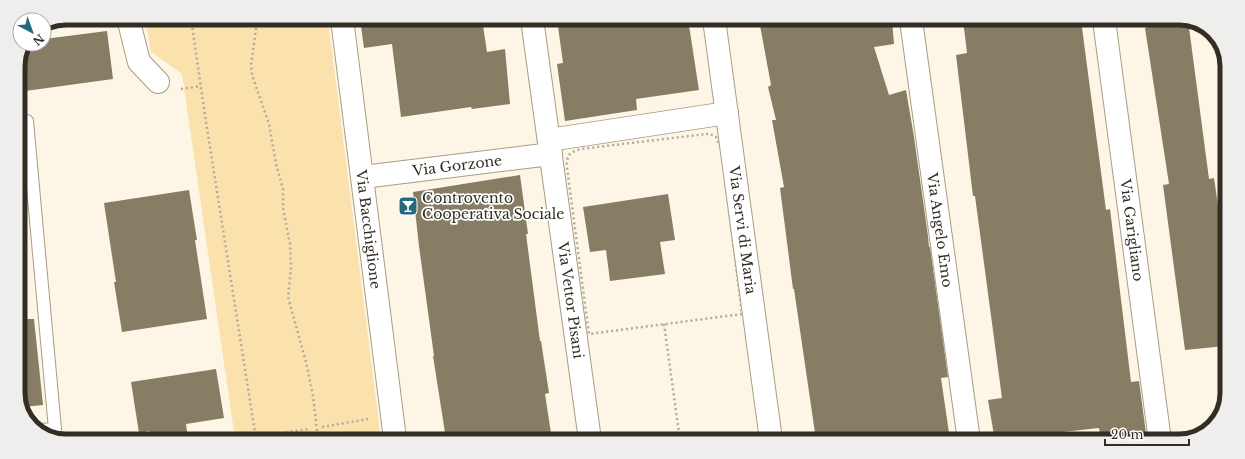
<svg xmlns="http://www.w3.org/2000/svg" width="1245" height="459" viewBox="0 0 1245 459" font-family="'Libre Baskerville',serif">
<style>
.green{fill:#fbe2ac}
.building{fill:#877c64}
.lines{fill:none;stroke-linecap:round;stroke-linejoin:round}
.lane-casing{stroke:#a99d84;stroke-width:14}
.street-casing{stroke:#a99d84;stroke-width:24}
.path{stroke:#b1ab9d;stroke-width:2.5;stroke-dasharray:2 3;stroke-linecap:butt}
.lane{stroke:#fff;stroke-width:12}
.street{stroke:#fff;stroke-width:22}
.labels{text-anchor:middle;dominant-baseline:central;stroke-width:3.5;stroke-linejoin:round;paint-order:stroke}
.street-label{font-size:14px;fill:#322e24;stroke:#fff}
.poi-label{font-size:14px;fill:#322e24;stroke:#fff;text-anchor:start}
.rim{fill:none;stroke:#322e24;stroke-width:5}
</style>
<rect width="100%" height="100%" fill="#fdf6e6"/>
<polygon class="green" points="145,18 328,19 381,439 235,439 182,74 151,52"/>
<g class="building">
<polygon points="360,19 482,19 487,52 505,49 510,104 472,109 471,107 401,117 392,44 364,48"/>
<polygon points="557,19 688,19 699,90 636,99 637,110 565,121 557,64 563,63"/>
<polygon points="759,20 892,20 894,44 874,47 889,95 906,90 914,137 928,236 929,247 930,247 948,377 941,378 950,440 816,440 794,289 793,289 780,188 784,187 772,120 776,120 768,87 771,85"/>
<polygon points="963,20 1081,20 1106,210 1110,209 1131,382 1139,381 1147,441 1101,441 1099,428 1026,436 1027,441 995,441 988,400 1002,398 975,196 973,196 956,55 967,53"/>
<polygon points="1149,20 1188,20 1209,179 1214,178 1226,260 1225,346 1185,350 1163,185 1169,184 1145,28 1150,26"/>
<polygon points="107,31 113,79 18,92 18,63 27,44 44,44 44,39"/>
<polygon points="520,175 528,234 526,234 540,341 541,341 549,393 545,394 552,440 446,439 433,356 434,356 419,246 413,192"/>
<polygon points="189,190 197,240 195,240 207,319 122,332 114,282 116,282 104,203"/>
<polygon points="668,194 675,240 660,242 665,274 610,281 606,250 590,252 583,207"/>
<polygon points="18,319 34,319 43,405 22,407 18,396"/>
<polygon points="216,369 224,418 186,424 188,439 151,439 150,431 139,433 131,382"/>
</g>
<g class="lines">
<g class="lane-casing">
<polyline id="lane" points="18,122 27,121 55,429 39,430"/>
</g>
<g class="street-casing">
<g id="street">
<polyline points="128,18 139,62 158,82"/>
<path id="s1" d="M 342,19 L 395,439"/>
<path id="s2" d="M 532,19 L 590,440"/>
<path id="s3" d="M 714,19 L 771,440"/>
<path id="s4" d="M 911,20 L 969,441"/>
<path id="s5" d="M 1104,20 L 1160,441"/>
<polyline points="549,140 727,113"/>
<path id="s6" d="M 363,177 L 551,154"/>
</g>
</g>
<g class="path">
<polyline points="191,18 204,109 256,439"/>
<polyline points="256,18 256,29 251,65 252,75 269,124 276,164 283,189 283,208 290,244 291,269 288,297 306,362 313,396 318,439"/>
<polyline points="181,89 201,86"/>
<path d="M 706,134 L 710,134 L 716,137 L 721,149 L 742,314 L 589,334 L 567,168 C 566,156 569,152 581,149 Z"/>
<polyline points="664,324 680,440"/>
<polyline points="322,427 368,419"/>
<polyline points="256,437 309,429"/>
</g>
<use href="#lane" class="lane"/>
<use href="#street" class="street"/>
</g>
<defs>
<g id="bar-square" transform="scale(1)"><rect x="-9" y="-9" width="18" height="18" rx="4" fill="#27697c" stroke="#fff"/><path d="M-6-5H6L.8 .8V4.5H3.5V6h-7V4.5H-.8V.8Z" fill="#fff"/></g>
</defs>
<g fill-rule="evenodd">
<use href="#bar-square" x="408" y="206"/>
</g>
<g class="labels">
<g class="street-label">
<text stroke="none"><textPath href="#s6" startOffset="95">Via Gorzone</textPath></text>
<text stroke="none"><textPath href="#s1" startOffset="212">Via Bacchiglione</textPath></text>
<text stroke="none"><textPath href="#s3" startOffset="213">Via Servi di Maria</textPath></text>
<text stroke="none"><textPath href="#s4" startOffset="212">Via Angelo Emo</textPath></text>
<text stroke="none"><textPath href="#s5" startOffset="212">Via Garigliano</textPath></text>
<text stroke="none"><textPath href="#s2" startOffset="284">Via Vettor Pisani</textPath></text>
</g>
<g class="poi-label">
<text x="422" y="198">Controvento<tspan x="422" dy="16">Cooperativa Sociale</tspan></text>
</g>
</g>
<path d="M0 0H1245V459H0ZM66 25H1179A41 41 0 0 1 1220 66V393A41 41 0 0 1 1179 434H66A41 41 0 0 1 25 393V66A41 41 0 0 1 66 25Z" fill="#efeeed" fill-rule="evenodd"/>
<path class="rim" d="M66 25H1179A41 41 0 0 1 1220 66V393A41 41 0 0 1 1179 434H66A41 41 0 0 1 25 393V66A41 41 0 0 1 66 25Z"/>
<g transform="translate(32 32) rotate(139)"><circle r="19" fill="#ffffff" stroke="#adaba7"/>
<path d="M0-3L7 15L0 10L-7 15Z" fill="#27697c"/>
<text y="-6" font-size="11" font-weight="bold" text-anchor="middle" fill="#322e24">N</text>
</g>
<path d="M1105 439v6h84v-6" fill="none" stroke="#322e24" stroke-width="2"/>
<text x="1111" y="439" font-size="12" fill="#322e24" stroke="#ffffff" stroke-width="3" paint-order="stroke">20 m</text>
</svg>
